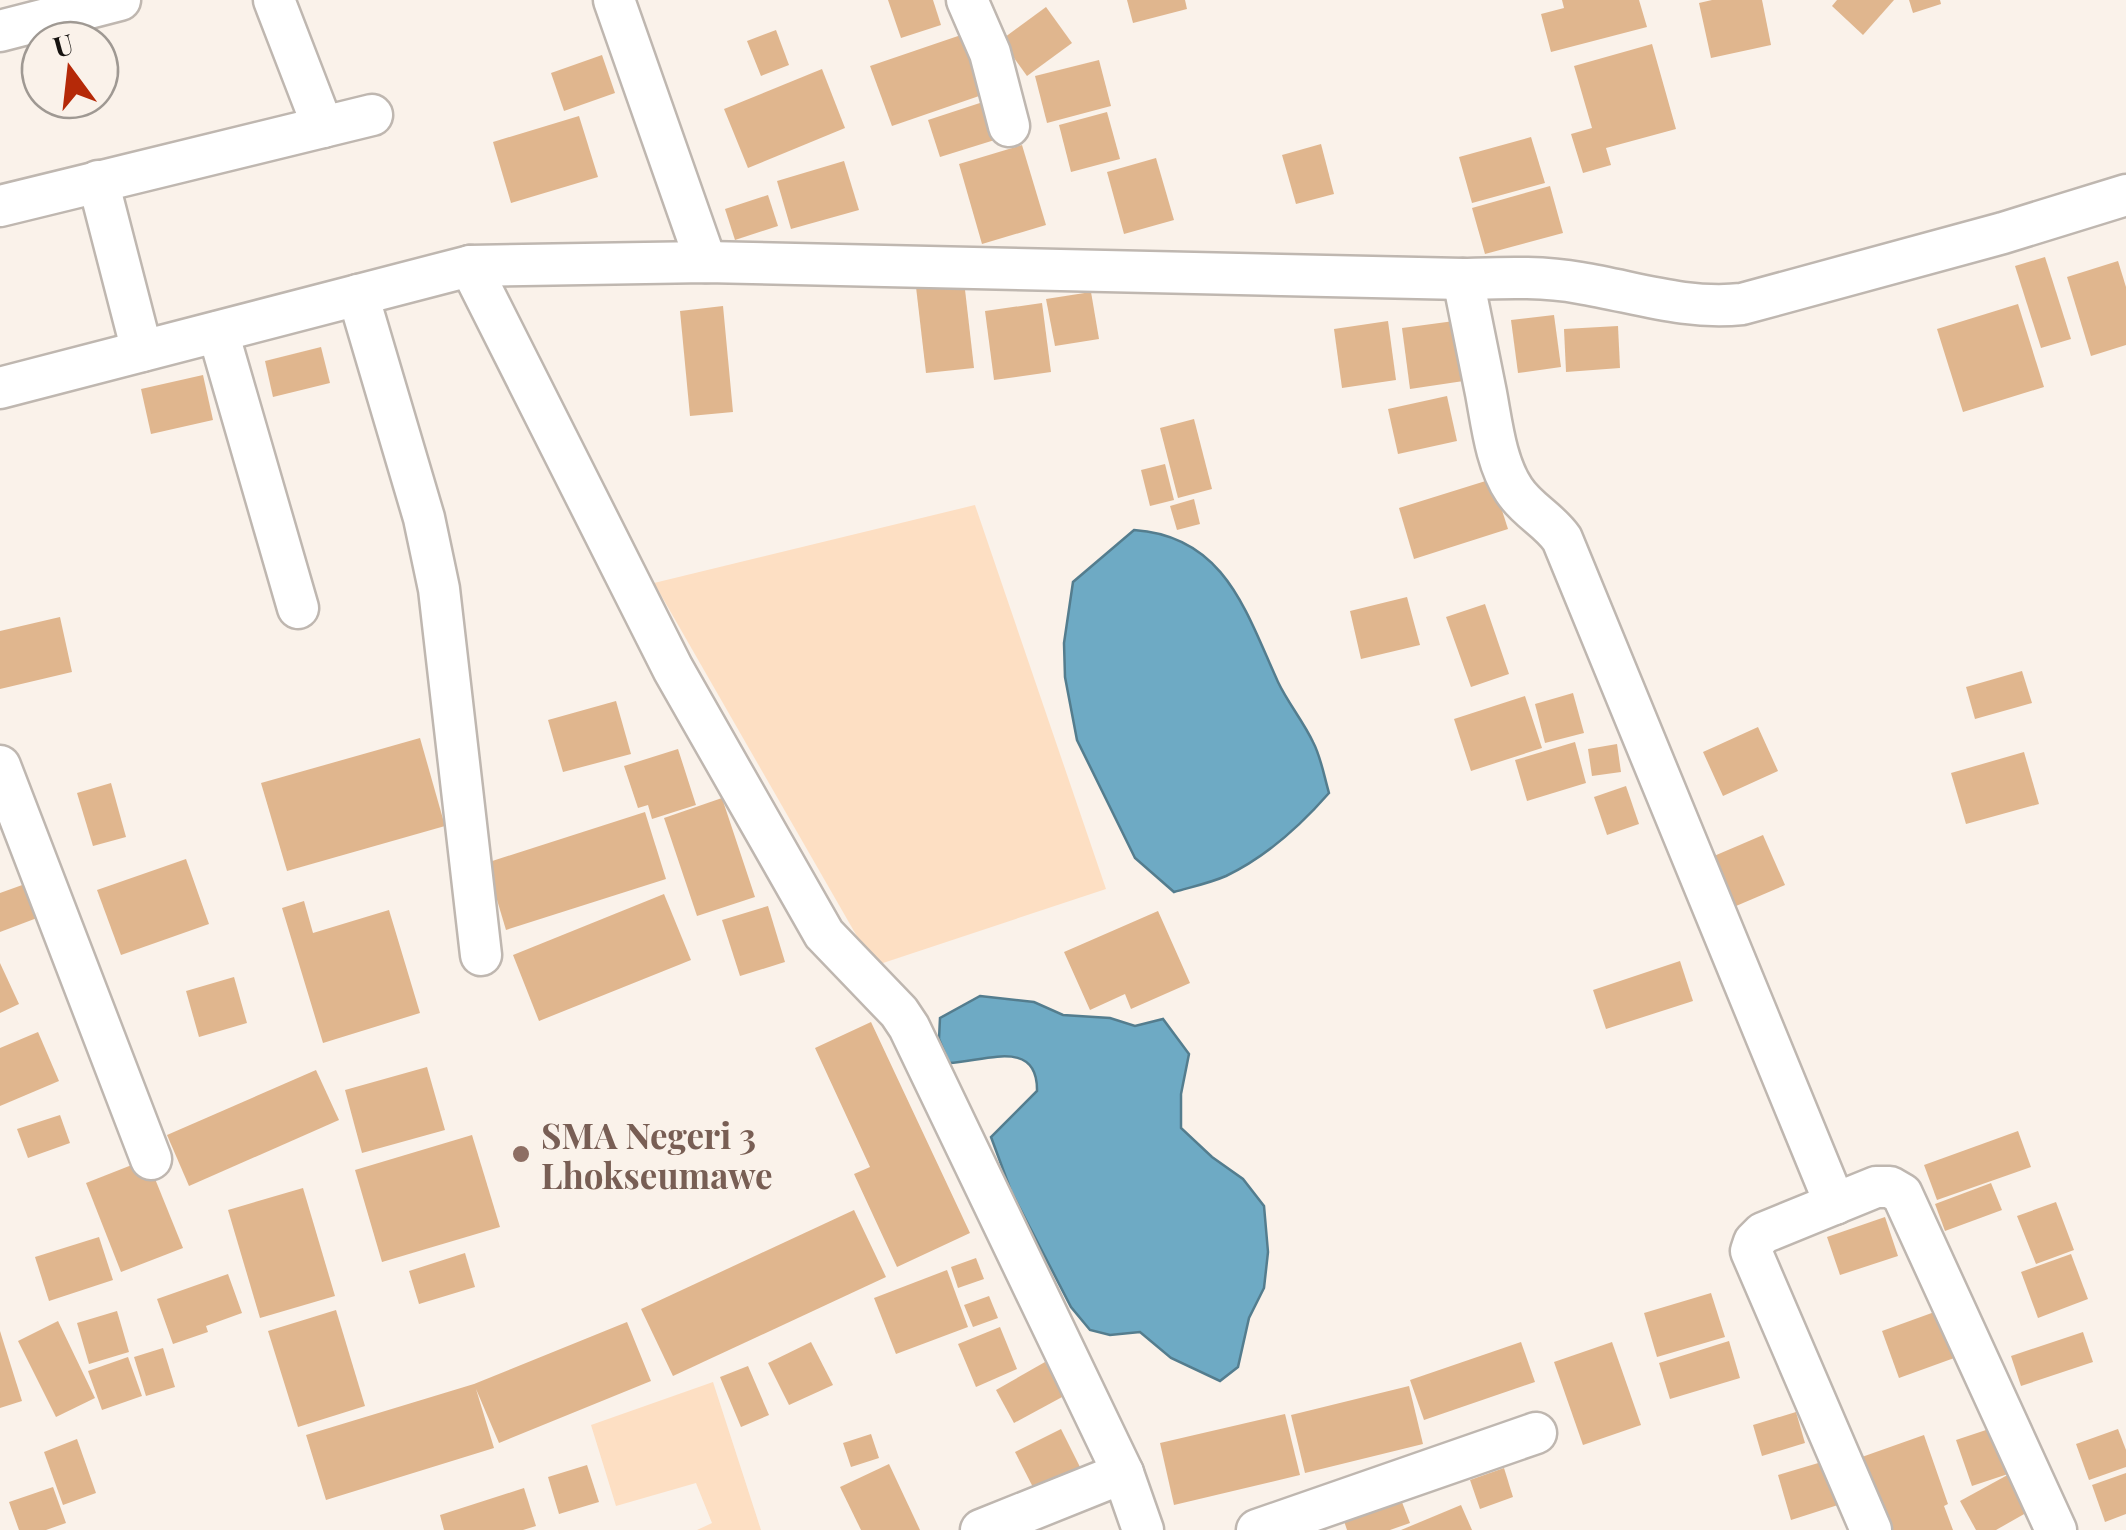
<svg xmlns="http://www.w3.org/2000/svg" width="2126" height="1530" viewBox="0 0 2126 1530" font-family="'Playfair Display',serif">
<style>
.green{fill:#fddfc3}
.water{fill:#6eaac4;stroke:#547d8e;stroke-width:2.5}
.building{fill:#e0b68e}
.lines{fill:none;stroke-linecap:round;stroke-linejoin:round}
.street-casing{stroke:#bfb7b0;stroke-width:45}
.street{stroke:#fff;stroke-width:40}
.education-dot{fill:#8d6e63;stroke:#faf2ea;stroke-width:4}
.labels{text-anchor:middle;dominant-baseline:central;stroke-width:10;stroke-linejoin:round;paint-order:stroke}
.education-label{font-size:35px;font-weight:bold;fill:#785e54;stroke:#faf2ea;text-anchor:start}
</style>
<rect width="100%" height="100%" fill="#faf2ea"/>
<g class="green">
<polygon points="975,505 1106,889 874,966 654,583"/>
<polygon points="713,1382 761,1530 697,1530 712,1523 696,1483 616,1506 591,1425"/>
</g>
<g class="water">
<path d="M 1134,530 C 1225,536 1246,612 1278,682 C 1288,703 1303,721 1313,742 C 1321,757 1324,776 1329,793 C 1301,825 1266,857 1226,876 C 1210,883 1191,887 1174,892 L 1135,858 L 1077,740 L 1065,677 L 1064,643 L 1073,582 Z"/>
<path d="M 980,996 L 1034,1002 L 1063,1015 L 1110,1018 L 1135,1026 L 1163,1019 L 1189,1054 L 1181,1094 L 1181,1128 L 1212,1157 L 1243,1179 L 1264,1206 L 1268,1252 L 1264,1288 L 1249,1318 L 1238,1367 L 1220,1381 L 1171,1358 L 1140,1332 L 1110,1335 L 1090,1330 L 1071,1307 L 1011,1191 L 991,1137 L 1037,1091 C 1038,1037 983,1062 949,1063 L 939,1039 L 940,1018 Z"/>
</g>
<g class="building">
<polygon points="888,0 933,0 941,25 901,38"/>
<polygon points="1127,0 1185,0 1187,9 1133,23"/>
<polygon points="1562,0 1639,0 1647,27 1551,52 1541,14 1564,8"/>
<polygon points="1712,0 1762,0 1771,45 1711,58 1699,3"/>
<polygon points="1837,0 1894,0 1863,35 1832,6"/>
<polygon points="1909,0 1940,0 1941,4 1913,13"/>
<polygon points="1046,7 1072,43 1027,76 1001,40"/>
<polygon points="776,30 789,65 761,76 747,41"/>
<polygon points="961,35 982,95 892,126 870,66"/>
<polygon points="1652,44 1676,129 1606,148 1611,165 1583,173 1571,134 1592,128 1574,66"/>
<polygon points="602,55 615,93 564,111 551,73"/>
<polygon points="1099,60 1111,106 1047,123 1035,76"/>
<polygon points="822,69 845,128 748,168 724,109"/>
<polygon points="989,100 1001,138 940,157 928,120"/>
<polygon points="1107,112 1120,159 1071,172 1059,125"/>
<polygon points="579,116 598,177 511,203 493,142"/>
<polygon points="1531,137 1545,183 1472,203 1459,157"/>
<polygon points="1321,144 1334,194 1296,204 1282,155"/>
<polygon points="1022,145 1046,225 982,244 959,164"/>
<polygon points="1156,158 1174,220 1124,234 1107,172"/>
<polygon points="844,161 859,210 791,229 777,181"/>
<polygon points="1550,186 1563,233 1485,254 1472,208"/>
<polygon points="768,195 778,226 735,240 725,209"/>
<polygon points="2045,257 2071,339 2041,348 2015,266"/>
<polygon points="2118,261 2126,287 2126,345 2091,356 2067,277"/>
<polygon points="964,281 974,368 926,373 916,287"/>
<polygon points="1091,292 1099,339 1055,346 1046,299"/>
<polygon points="1042,303 1051,372 994,380 985,311"/>
<polygon points="2018,304 2044,387 1963,412 1937,329"/>
<polygon points="723,306 733,412 690,416 680,311"/>
<polygon points="1554,315 1561,367 1518,373 1511,320"/>
<polygon points="1469,319 1477,379 1410,389 1402,328"/>
<polygon points="1388,321 1396,380 1342,388 1334,329"/>
<polygon points="1618,326 1620,368 1566,372 1564,329"/>
<polygon points="321,347 330,383 273,397 265,361"/>
<polygon points="203,375 213,420 151,434 141,389"/>
<polygon points="1447,396 1457,441 1398,454 1388,409"/>
<polygon points="1194,419 1212,489 1178,498 1160,428"/>
<polygon points="1165,464 1174,500 1150,506 1141,470"/>
<polygon points="1492,479 1508,529 1414,559 1399,508"/>
<polygon points="1194,499 1200,524 1177,530 1170,506"/>
<polygon points="1407,597 1420,645 1361,659 1350,611"/>
<polygon points="1485,604 1509,674 1471,687 1446,617"/>
<polygon points="60,617 72,672 0,689 0,631"/>
<polygon points="2022,671 2032,703 1975,719 1966,687"/>
<polygon points="1573,693 1584,733 1545,743 1535,704"/>
<polygon points="1525,696 1542,748 1471,771 1454,719"/>
<polygon points="616,701 631,754 563,772 548,720"/>
<polygon points="1758,727 1778,771 1723,796 1703,752"/>
<polygon points="420,738 445,826 287,871 261,783"/>
<polygon points="1575,742 1586,783 1527,801 1515,760"/>
<polygon points="1617,744 1621,772 1592,776 1588,749"/>
<polygon points="678,749 696,805 652,819 648,805 638,808 624,766"/>
<polygon points="2024,752 2039,804 1966,824 1951,773"/>
<polygon points="111,783 126,837 93,846 77,793"/>
<polygon points="1626,786 1639,824 1607,835 1594,797"/>
<polygon points="722,798 755,897 697,916 664,818"/>
<polygon points="645,812 666,879 506,930 486,863"/>
<polygon points="1763,835 1785,885 1722,912 1700,862"/>
<polygon points="186,859 209,924 121,955 97,890"/>
<polygon points="25,884 37,918 0,932 0,893"/>
<polygon points="664,894 691,960 539,1021 513,955"/>
<polygon points="304,901 313,933 389,910 420,1013 323,1043 282,908"/>
<polygon points="768,906 785,962 740,976 722,920"/>
<polygon points="1158,911 1190,983 1131,1009 1125,994 1090,1010 1064,952"/>
<polygon points="1680,961 1693,1001 1606,1029 1593,990"/>
<polygon points="0,963 19,1004 0,1013"/>
<polygon points="234,977 247,1023 199,1037 186,991"/>
<polygon points="871,1022 970,1233 897,1267 854,1174 870,1167 815,1048"/>
<polygon points="38,1032 59,1081 0,1106 0,1048"/>
<polygon points="427,1067 445,1130 362,1153 345,1090"/>
<polygon points="316,1070 339,1120 189,1186 167,1135"/>
<polygon points="60,1115 70,1143 28,1158 17,1129"/>
<polygon points="2018,1131 2031,1167 1937,1200 1924,1165"/>
<polygon points="472,1135 500,1227 382,1262 355,1170"/>
<polygon points="147,1159 183,1248 121,1272 86,1183"/>
<polygon points="1991,1183 2002,1210 1945,1231 1935,1204"/>
<polygon points="303,1188 335,1296 260,1318 228,1210"/>
<polygon points="2056,1202 2074,1250 2036,1264 2017,1216"/>
<polygon points="854,1210 886,1277 673,1376 641,1309"/>
<polygon points="1885,1217 1898,1256 1840,1275 1827,1237"/>
<polygon points="99,1237 113,1280 49,1301 35,1257"/>
<polygon points="465,1253 475,1287 419,1304 409,1271"/>
<polygon points="2071,1254 2088,1299 2038,1318 2021,1272"/>
<polygon points="976,1258 984,1279 958,1288 951,1267"/>
<polygon points="947,1270 968,1327 896,1354 874,1298"/>
<polygon points="228,1274 242,1313 206,1326 208,1332 173,1344 157,1299"/>
<polygon points="1711,1293 1725,1337 1657,1357 1644,1313"/>
<polygon points="989,1296 998,1318 973,1327 964,1305"/>
<polygon points="336,1310 365,1406 298,1427 268,1331"/>
<polygon points="1940,1310 1957,1357 1899,1378 1882,1331"/>
<polygon points="117,1311 129,1352 89,1364 77,1323"/>
<polygon points="58,1321 95,1398 56,1417 18,1341"/>
<polygon points="627,1322 651,1381 499,1443 476,1389 494,1448 326,1500 306,1435 474,1384"/>
<polygon points="1000,1327 1017,1369 976,1387 958,1344"/>
<polygon points="0,1331 22,1401 0,1408"/>
<polygon points="2083,1332 2093,1362 2021,1386 2011,1356"/>
<polygon points="1729,1341 1740,1378 1670,1399 1659,1363"/>
<polygon points="811,1342 833,1385 789,1405 768,1363"/>
<polygon points="1521,1342 1535,1382 1424,1420 1410,1380"/>
<polygon points="1612,1342 1641,1425 1583,1445 1554,1362"/>
<polygon points="163,1348 175,1387 146,1396 134,1357"/>
<polygon points="128,1357 142,1396 102,1410 88,1371"/>
<polygon points="1045,1362 1064,1396 1014,1423 996,1390"/>
<polygon points="748,1366 769,1415 741,1427 720,1377"/>
<polygon points="1409,1386 1423,1444 1305,1473 1291,1415"/>
<polygon points="1796,1412 1805,1443 1762,1456 1753,1425"/>
<polygon points="1285,1414 1300,1475 1174,1505 1160,1443"/>
<polygon points="2004,1424 2020,1470 1972,1486 1956,1440"/>
<polygon points="1061,1429 1084,1475 1038,1497 1015,1452"/>
<polygon points="2118,1429 2126,1450 2126,1467 2089,1480 2076,1444"/>
<polygon points="871,1434 879,1458 851,1467 843,1443"/>
<polygon points="1924,1435 1948,1504 1944,1506 1953,1530 1893,1530 1891,1525 1883,1528 1859,1458"/>
<polygon points="77,1439 96,1493 63,1505 44,1452"/>
<polygon points="1825,1461 1838,1505 1791,1520 1778,1475"/>
<polygon points="889,1464 920,1530 861,1530 840,1487"/>
<polygon points="587,1465 599,1502 559,1514 548,1477"/>
<polygon points="1504,1468 1513,1497 1480,1509 1470,1480"/>
<polygon points="2013,1472 2033,1509 1996,1530 1976,1530 1960,1501"/>
<polygon points="2126,1473 2126,1514 2105,1522 2092,1485"/>
<polygon points="53,1487 66,1523 46,1530 19,1530 9,1502"/>
<polygon points="524,1488 536,1526 523,1530 444,1530 440,1515"/>
<polygon points="1400,1497 1410,1523 1390,1530 1347,1530 1343,1518"/>
<polygon points="1461,1505 1472,1530 1401,1530"/>
</g>
<g class="lines">
<g class="street-casing">
<g id="street">
<polyline points="274,0 323,127"/>
<polyline points="614,0 706,262"/>
<polyline points="967,0 990,53 1009,126"/>
<polyline points="0,31 120,0"/>
<polyline points="98,181 142,351"/>
<polyline points="0,206 372,115"/>
<polyline points="470,266 673,669 824,934 899,1012 909,1027 1123,1473 1143,1530"/>
<path d="M 1463,279 C 1471,317 1478,355 1486,393 C 1492,425 1496,463 1514,490 C 1527,510 1549,520 1562,539 L 1835,1204"/>
<polyline points="358,295 424,518 439,589 481,955"/>
<polyline points="218,332 298,608"/>
<path d="M 0,388 L 470,266 L 706,262 L 1463,279 C 1502,278 1541,276 1580,283 C 1635,292 1685,310 1742,304 L 2003,233 L 2126,195"/>
<polyline points="0,766 151,1159"/>
<polyline points="981,1530 1123,1473"/>
<polyline points="1257,1530 1536,1433"/>
<polyline points="1871,1530 1751,1251 1754,1242 1763,1233 1876,1187 1890,1187 1902,1194 2056,1530"/>
</g>
</g>
<use href="#street" class="street"/>
</g>
<circle class="education-dot" cx="521" cy="1154" r="10"/>
<g class="labels">
<g class="education-label">
<text x="541" y="1134">SMA Negeri 3<tspan x="541" dy="40">Lhokseumawe</tspan></text>
</g>
</g>
<g transform="translate(70 70) rotate(345)"><circle r="48" fill="#faf2ea" stroke="#9f9993" stroke-width="2.5"/>
<path d="M0-8L18 38L0 25L-18 38Z" fill="#b52908"/>
<text y="-15" font-size="28" font-weight="bold" text-anchor="middle" fill="#161310">U</text>
</g>
</svg>
